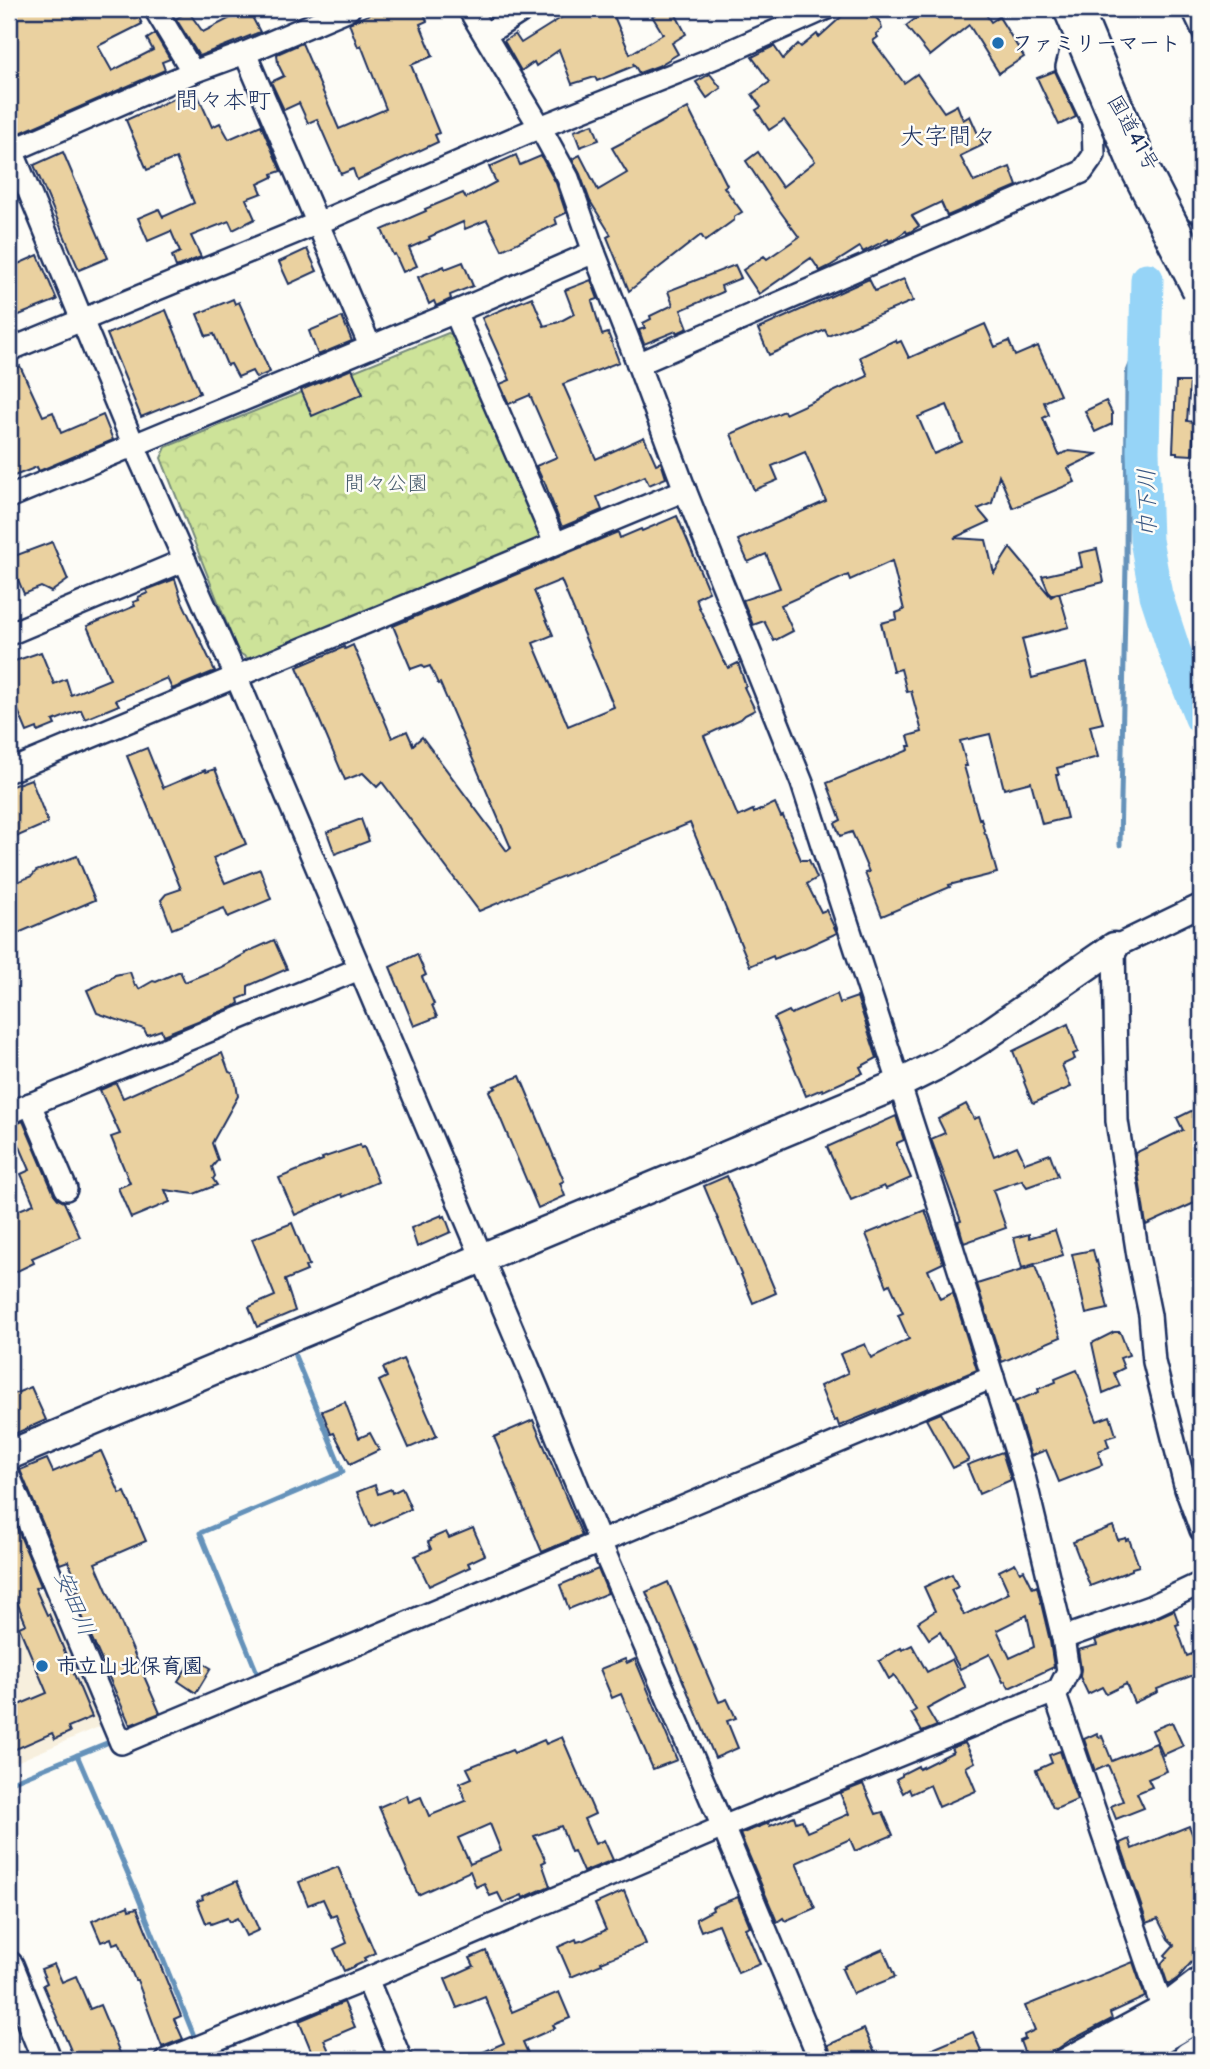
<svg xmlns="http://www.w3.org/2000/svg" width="1210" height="2069" viewBox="0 0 1210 2069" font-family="Pangolin,'Klee One',sans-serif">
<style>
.built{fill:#f7efdd}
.forest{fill:url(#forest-crowns);stroke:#74897c;stroke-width:2}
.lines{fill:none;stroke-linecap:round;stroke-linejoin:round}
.stream{stroke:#6592ba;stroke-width:5}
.river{stroke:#96d4f7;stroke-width:33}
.building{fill:#ead1a0;stroke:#1b2f5e;stroke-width:2;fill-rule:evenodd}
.street-casing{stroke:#1b2f5e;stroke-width:26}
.secondary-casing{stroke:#1b2f5e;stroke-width:33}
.highway-casing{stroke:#1b2f5e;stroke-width:42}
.street{stroke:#fdfcf7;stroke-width:21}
.secondary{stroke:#fdfcf7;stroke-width:28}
.highway{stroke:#fdfcf7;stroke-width:37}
.highway-bridge-casing{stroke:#1b2f5e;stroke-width:42;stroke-linecap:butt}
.highway-bridge{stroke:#fdfcf7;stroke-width:37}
.poi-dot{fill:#1f6fb2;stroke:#fdfcf7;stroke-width:2.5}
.labels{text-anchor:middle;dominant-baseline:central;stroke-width:5;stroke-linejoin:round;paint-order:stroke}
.poi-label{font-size:21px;font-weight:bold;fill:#1b2f5e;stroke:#fdfcf7;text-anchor:start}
.street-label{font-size:21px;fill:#1b2f5e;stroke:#fdfcf7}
.park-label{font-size:21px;fill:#485c6d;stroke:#fdfcf7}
.water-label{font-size:23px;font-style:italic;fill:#3a5884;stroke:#fdfcf7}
.quarter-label{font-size:24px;fill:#1b2f5e;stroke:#fdfcf7}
</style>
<defs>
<pattern id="forest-crowns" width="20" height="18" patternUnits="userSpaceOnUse" patternTransform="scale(1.75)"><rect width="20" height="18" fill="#cde399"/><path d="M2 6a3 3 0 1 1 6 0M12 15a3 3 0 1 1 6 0" fill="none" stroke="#afc386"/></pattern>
</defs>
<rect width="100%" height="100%" fill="#fdfcf7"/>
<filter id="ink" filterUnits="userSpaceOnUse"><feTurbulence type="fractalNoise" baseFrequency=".0143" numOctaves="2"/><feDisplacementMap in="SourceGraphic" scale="14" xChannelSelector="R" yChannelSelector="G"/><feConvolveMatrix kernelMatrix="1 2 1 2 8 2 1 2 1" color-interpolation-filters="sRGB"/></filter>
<g filter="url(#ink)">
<polygon class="built" points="45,1590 101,1726 9,1765 9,1605"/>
<polygon class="forest" points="448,333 458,336 542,533 540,547 249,659 238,652 161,458 166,447"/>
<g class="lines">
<g class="stream">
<polyline points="1120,845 1126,564 1127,374 1146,327"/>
<polyline points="260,1680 200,1533 343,1472 295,1356"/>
<polyline points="77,1755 138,1897 196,2041"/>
<polyline points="9,1783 114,1740 113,1738"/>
</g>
<polyline class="river" points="1147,279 1143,451 1146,540 1156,595 1174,650 1201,718"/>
</g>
<g class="building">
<polygon points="9,9 69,9 73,19 86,13 88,16 104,9 135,9 142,24 98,46 112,71 153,50 147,39 155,34 170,59 162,62 165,70 20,133 9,110 9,29 17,25"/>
<polygon points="248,9 260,32 199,56 176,19 188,11 203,32"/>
<polygon points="382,9 422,9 427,21 420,24 433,56 411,65 439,133 435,135 438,142 357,180 353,169 341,174 317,119 308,123 299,103 284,110 271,82 284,76 278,64 277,54 302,43 339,129 386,109 361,45 358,47 349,23"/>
<polygon points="560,9 611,9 630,54 663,34 652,16 665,9 673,9 686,34 672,43 678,54 658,66 639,73 633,63 634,66 597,81 595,77 572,84 559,50 536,66 534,62 521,71 504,41 515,34 521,43 564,16"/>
<polygon points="850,9 868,9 880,22 882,29 876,34 878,37 873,41 904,83 917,74 944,112 957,105 963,120 970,116 983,145 960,156 974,182 1010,167 1017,186 947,216 941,202 912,216 919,226 910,232 907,233 906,231 894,239 889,241 888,239 863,252 860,247 830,266 820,271 811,258 759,294 743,270 764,256 767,259 799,237 771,199 746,161 758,152 782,187 815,161 784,120 769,130 756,110 761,107 752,94 770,82 752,57 774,46 783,59 798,44 801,47 817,34 819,37"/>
<polygon points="913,9 990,9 985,13 991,22 999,17 1024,57 999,73 969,25 930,56 906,26 919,16"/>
<polygon points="1055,71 1076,117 1059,125 1037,78"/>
<polygon points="710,74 721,88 707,98 696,82"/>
<polygon points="195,89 212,127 220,123 229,139 261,125 281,171 272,174 273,177 258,184 262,193 246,199 255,219 233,230 229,221 191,236 201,257 176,267 172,256 180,252 171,231 148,241 138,218 159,209 163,217 194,203 176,158 147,170 126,120"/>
<polygon points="688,108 727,185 724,187 742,212 734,217 734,220 705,241 701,235 629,291 607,237 611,235 590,201 580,174 572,159 580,155 598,190 627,173 612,148"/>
<polygon points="593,124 599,140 580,147 574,131"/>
<polygon points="63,152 108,258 79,270 34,165"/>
<polygon points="516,155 520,165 541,156 556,183 566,213 555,218 557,224 502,250 487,220 465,229 463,222 429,237 430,239 409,248 417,266 403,272 395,254 393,255 382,230 426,211 425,209 463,193 466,198 496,182 489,167"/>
<polygon points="307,249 317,271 289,284 279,262"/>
<polygon points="38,255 57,300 9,319 9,268"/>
<polygon points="463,262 473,286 450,295 451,299 436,306 434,301 429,304 418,277 444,266 445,269"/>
<polygon points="735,265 741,278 721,286 723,292 681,310 688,328 677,333 676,331 644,344 639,330 645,328 643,323 651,319 650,316 673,305 668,291"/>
<polygon points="869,279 875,291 904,279 913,301 828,336 825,330 769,355 758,329"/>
<polygon points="591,280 598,299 592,301 602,335 608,333 619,362 563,384 596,459 644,437 656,464 661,462 666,478 649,485 645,476 597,497 602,510 562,527 544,481 543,481 536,466 557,457 530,395 509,404 500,384 510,380 482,318 532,297 544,326 559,322 574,314 565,290"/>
<polygon points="233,299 235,304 239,302 270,372 256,378 252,371 238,377 231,364 227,365 214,334 206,336 197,314"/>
<polygon points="166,310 200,393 141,417 107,334"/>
<polygon points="342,317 352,341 318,355 309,331"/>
<path d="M 985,324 L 995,347 L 1009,341 L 1015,356 L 1038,346 L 1060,395 L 1044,402 L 1049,415 L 1043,418 L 1059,455 L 1069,451 L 1097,454 L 1068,468 L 1075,482 L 1013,508 L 999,475 L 992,503 L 978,509 L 989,522 L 954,538 L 986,540 L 994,573 L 1010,548 L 1051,597 L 1058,593 L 1050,595 L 1042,576 L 1082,567 L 1079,553 L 1097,549 L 1104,582 L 1059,593 L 1069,627 L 1022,639 L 1032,678 L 1087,663 L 1103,723 L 1090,726 L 1098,757 L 1057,768 L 1059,775 L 1056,775 L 1067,818 L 1042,824 L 1031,782 L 1004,789 L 990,734 L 960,741 L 967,766 L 964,766 L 979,819 L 981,818 L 985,834 L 986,834 L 997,873 L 949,885 L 950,887 L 882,916 L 865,873 L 869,872 L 852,832 L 840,836 L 835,823 L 841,820 L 827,783 L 909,750 L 908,746 L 911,746 L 908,736 L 922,732 L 911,691 L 907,692 L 901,669 L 893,671 L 881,623 L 897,619 L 896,613 L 904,610 L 892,561 L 850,580 L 848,575 L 781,605 L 793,631 L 774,641 L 764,621 L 753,625 L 743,600 L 780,588 L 766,554 L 748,562 L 738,540 L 826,501 L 805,452 L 772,466 L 778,480 L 754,490 L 731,434 L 784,411 L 785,414 L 868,376 L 860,357 L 895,340 L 897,343 L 901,341 L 909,358 ZM 947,405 L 962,442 L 934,454 L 918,417 Z"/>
<polygon points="20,366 43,416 53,412 61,433 103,415 113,440 39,471 37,467 9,478 9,371"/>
<polygon points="352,369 363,394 312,416 301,390"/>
<polygon points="1176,382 1190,382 1187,421 1194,422 1192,455 1177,454 1177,452 1173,452"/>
<polygon points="1106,401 1112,413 1112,424 1095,432 1085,411"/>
<path d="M 677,516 L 709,592 L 696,598 L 698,605 L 724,662 L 725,662 L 728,668 L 738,663 L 746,686 L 744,687 L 755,710 L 745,715 L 741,719 L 704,736 L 738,817 L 753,810 L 754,813 L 775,803 L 781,817 L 783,816 L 801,860 L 809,860 L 817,878 L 807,884 L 821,912 L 826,910 L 837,933 L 802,949 L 802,948 L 774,959 L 773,956 L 750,966 L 690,823 L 479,911 L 382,782 L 377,787 L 363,773 L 345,780 L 297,667 L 344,647 L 345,649 L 353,645 L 392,738 L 407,731 L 413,745 L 422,737 L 507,851 L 511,848 L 440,683 L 438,684 L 430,666 L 424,668 L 422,665 L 411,669 L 393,626 L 613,534 L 618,532 L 620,538 L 641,529 L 642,531 ZM 561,580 L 614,707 L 568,726 L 533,643 L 553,635 L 534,591 Z"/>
<polygon points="52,542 68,580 51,592 41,587 24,594 9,558"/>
<polygon points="175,579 182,601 215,671 172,689 167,678 116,700 119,705 85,719 81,710 53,721 55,725 38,732 37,728 27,732 9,689 9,663 41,652 54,684 66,679 71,695 110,679 87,626 135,606 133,602 139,600 138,597 148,593 146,590"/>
<polygon points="147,748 163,788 205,770 206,772 215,769 246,844 213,858 225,883 260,869 271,899 228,917 224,908 172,929 161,900 166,894 181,889 127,756"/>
<polygon points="31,779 48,823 9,840 9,787"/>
<polygon points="361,819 369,841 335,854 327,832"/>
<polygon points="77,856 95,900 9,937 9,885 32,876 36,871"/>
<polygon points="274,940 287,969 248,986 248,995 238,999 239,1003 235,1006 163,1035 161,1030 147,1035 144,1029 97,1013 87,990 108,981 115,975 130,972 135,986 137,985 139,989 153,981 156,982 180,971 185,982 221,967 245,954 245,953"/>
<polygon points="417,954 426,975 422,977 434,1004 432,1005 437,1017 414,1026 390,967"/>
<polygon points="837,994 840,1003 857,997 877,1058 860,1067 863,1073 823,1091 822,1089 806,1096 774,1018 789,1011 791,1014"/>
<polygon points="1068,1024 1078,1052 1073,1054 1075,1059 1062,1065 1071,1087 1034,1103 1032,1102 1024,1082 1025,1081 1013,1051"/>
<polygon points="222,1053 229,1072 232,1073 236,1083 238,1096 212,1143 218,1160 212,1167 215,1176 213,1179 217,1185 194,1194 165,1190 170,1202 131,1218 118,1188 130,1183 111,1137 120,1134 100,1090 116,1083 123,1098"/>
<polygon points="520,1076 564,1181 560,1183 565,1196 538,1208 489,1091 496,1088 494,1086"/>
<polygon points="966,1104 974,1119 979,1117 994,1156 1017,1146 1025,1163 1050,1154 1058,1176 1027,1187 1022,1180 993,1190 1006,1228 964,1243 958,1222 961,1221 931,1139 945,1133 938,1119"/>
<polygon points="1201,1106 1201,1200 1146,1225 1135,1153 1183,1130 1177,1118"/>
<polygon points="896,1116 904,1140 897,1143 897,1146 911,1178 886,1189 884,1186 851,1200 827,1147"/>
<polygon points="23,1121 54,1194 58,1199 64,1202 80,1237 32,1258 34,1263 9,1275 9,1214 34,1204 21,1174 30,1170 11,1126"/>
<polygon points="360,1145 361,1148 364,1147 378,1182 343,1197 342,1194 295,1215 279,1178 323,1160 322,1158"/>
<polygon points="727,1176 776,1293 753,1303 704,1186"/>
<polygon points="925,1210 943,1263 928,1270 940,1299 953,1293 977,1370 839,1426 837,1420 834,1421 820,1386 848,1373 840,1354 865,1344 871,1358 909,1339 898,1315 903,1313 890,1284 887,1286 866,1234"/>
<polygon points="442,1215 442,1217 445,1216 451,1232 417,1247 411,1228"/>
<polygon points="292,1223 309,1265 305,1267 307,1271 285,1280 295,1311 257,1327 249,1307 275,1296 252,1239"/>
<polygon points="1055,1230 1063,1255 1022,1268 1014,1238 1029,1234 1029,1238"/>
<polygon points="1093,1250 1096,1262 1097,1261 1108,1309 1086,1314 1072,1254"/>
<polygon points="1035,1266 1061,1337 1002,1362 977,1284"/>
<polygon points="1114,1332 1120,1332 1129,1355 1120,1358 1124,1368 1114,1373 1120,1386 1103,1393 1092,1343"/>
<polygon points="403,1359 437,1436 409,1448 379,1381 387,1377 383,1368"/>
<polygon points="1077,1370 1097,1421 1110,1416 1116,1435 1106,1438 1109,1447 1098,1451 1102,1465 1059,1482 1046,1450 1031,1456 1014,1402 1039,1392 1038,1389 1056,1382 1055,1379"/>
<polygon points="31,1387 46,1420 12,1435 9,1425 9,1396"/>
<polygon points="345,1402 359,1438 370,1433 379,1450 350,1464 334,1433 331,1434 322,1411"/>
<polygon points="941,1413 969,1460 953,1468 926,1419"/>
<polygon points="533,1420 582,1535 542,1552 494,1437"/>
<polygon points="101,1451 120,1494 125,1492 146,1541 95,1563 160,1713 130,1725 72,1593 80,1589 68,1561 60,1564 20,1470 47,1459 53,1472"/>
<polygon points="1002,1452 1011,1480 979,1494 967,1465"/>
<polygon points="375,1485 378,1494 391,1489 392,1493 402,1488 411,1509 371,1527 357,1492"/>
<polygon points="9,1509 41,1586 35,1588 47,1615 49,1614 92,1717 68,1727 70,1732 55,1739 52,1733 9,1752 9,1709 47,1693 19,1627 26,1624 9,1583"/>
<polygon points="1113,1526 1118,1540 1126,1538 1126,1540 1129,1539 1139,1566 1132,1568 1132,1570 1090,1586 1073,1542"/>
<polygon points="473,1528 485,1555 468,1563 470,1567 429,1586 415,1556 431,1549 428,1542 431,1541 430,1539 446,1532 449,1538"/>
<path d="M 1015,1563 L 1020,1572 L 1024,1570 L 1033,1588 L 1037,1586 L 1050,1641 L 1054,1667 L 1009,1688 L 1005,1681 L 1003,1682 L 990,1654 L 960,1669 L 940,1632 L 929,1639 L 918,1622 L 935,1611 L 924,1587 L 952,1574 L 958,1587 L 951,1590 L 964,1615 L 1009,1593 L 999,1571 ZM 1027,1615 L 1034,1647 L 1010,1658 L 997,1630 Z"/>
<polygon points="598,1569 608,1593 569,1609 560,1585"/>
<polygon points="668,1582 719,1702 727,1699 736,1718 727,1721 738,1748 715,1758 646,1592"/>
<polygon points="1174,1610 1179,1624 1176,1625 1187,1656 1192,1654 1199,1673 1157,1689 1158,1692 1134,1703 1126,1684 1106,1694 1102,1687 1088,1694 1080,1677 1081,1669 1078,1650 1097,1645 1095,1640 1154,1619"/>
<polygon points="912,1645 927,1672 952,1659 966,1688 927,1709 937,1726 922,1732 911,1713 916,1710 894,1675 889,1679 879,1661 901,1648 902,1650"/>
<polygon points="193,1658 211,1668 196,1693 178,1681"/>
<polygon points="625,1659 627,1663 635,1659 677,1760 653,1769 621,1694 612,1698 600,1669"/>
<polygon points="1172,1722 1183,1746 1163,1755 1152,1730"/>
<polygon points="1097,1733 1099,1737 1102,1736 1112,1761 1156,1743 1167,1771 1148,1779 1152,1787 1137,1793 1144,1808 1116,1819 1111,1806 1123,1801 1108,1765 1095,1771 1084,1739"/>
<path d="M 562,1737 L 595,1814 L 584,1819 L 595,1844 L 604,1840 L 613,1860 L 583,1872 L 574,1851 L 571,1852 L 561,1826 L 534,1836 L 546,1861 L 542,1863 L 550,1886 L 523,1898 L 522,1895 L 503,1903 L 498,1893 L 490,1896 L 484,1883 L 476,1887 L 470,1871 L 418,1895 L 379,1807 L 407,1795 L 409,1802 L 421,1797 L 429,1816 L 466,1801 L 460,1783 L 472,1778 L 467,1768 L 512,1750 L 514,1753 L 544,1740 L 546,1744 ZM 490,1824 L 501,1851 L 470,1864 L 458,1838 Z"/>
<polygon points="965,1743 975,1762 966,1767 976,1791 939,1807 930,1785 911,1794 909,1789 903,1793 896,1779 902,1776 902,1774 918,1766 919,1769 953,1752 951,1748"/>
<polygon points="1060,1751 1077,1800 1056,1809 1053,1808 1036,1770 1052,1763 1049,1755"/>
<polygon points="863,1784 876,1814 883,1812 893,1835 855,1851 850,1839 796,1863 815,1908 785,1921 783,1918 777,1922 740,1834 769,1823 770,1826 794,1816 796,1822 802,1820 807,1832 849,1814 840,1793"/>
<polygon points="1189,1826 1201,1856 1201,1951 1178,1978 1168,1985 1161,1964 1167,1957 1165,1955 1174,1945 1168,1939 1158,1919 1147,1923 1120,1843 1129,1839 1132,1849"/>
<polygon points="338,1867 375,1953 364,1958 366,1961 344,1971 334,1949 347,1943 336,1915 331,1917 323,1899 308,1905 299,1882"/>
<polygon points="237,1881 259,1930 246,1936 237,1918 229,1922 227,1918 211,1924 210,1922 206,1923 197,1901 203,1899 202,1896"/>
<polygon points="624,1891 646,1944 601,1962 602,1964 571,1977 558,1947 576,1939 577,1942 584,1940 606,1930 595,1904"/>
<polygon points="738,1897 750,1926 745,1928 760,1964 738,1973 718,1924 701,1931 696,1919 713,1910 712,1907"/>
<polygon points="128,1906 129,1910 137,1908 181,2016 174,2019 183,2039 162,2047 137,1980 135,1980 119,1942 113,1944 111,1938 101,1942 92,1921"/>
<polygon points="883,1949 895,1977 853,1994 842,1969 845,1968 844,1966"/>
<polygon points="486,1951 512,2012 559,1992 570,2018 553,2025 555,2028 523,2042 531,2060 465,2060 504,2043 485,1997 457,2008 445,1979 474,1966 470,1958"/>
<polygon points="1133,1962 1145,1997 1110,2013 1112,2019 1069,2041 1056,2050 1027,2060 1020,2041 1025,2039 1024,2035 1035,2030 1025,2006"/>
<polygon points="54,1964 62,1982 76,1976 90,2009 100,2005 123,2060 75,2060 43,1985 47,1983 41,1969"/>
<polygon points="344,2002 355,2027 324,2040 333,2060 315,2060 299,2021"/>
<polygon points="864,2029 878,2060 834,2060 828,2045"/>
<polygon points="973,2032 985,2060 907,2060"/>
</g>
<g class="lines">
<g class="street-casing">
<g id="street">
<polyline points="155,9 193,72"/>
<polyline points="485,35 525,9"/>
<polyline points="245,53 370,346"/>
<polyline points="9,143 134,446 236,676 538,1390 600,1542 723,1827 820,2060"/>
<polyline points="9,152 193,72 245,53 349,9"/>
<polyline points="455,312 555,543"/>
<polyline points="9,350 318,223 540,127 724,54 825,9"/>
<polyline points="638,364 1082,172 1094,155 1093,122 1067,67 1076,31"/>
<polyline points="9,497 455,312 594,252"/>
<polyline points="9,634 185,560"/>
<polyline points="9,771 685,490"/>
<polyline points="1201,905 1114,947 1117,1121 1138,1256 1150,1315 1154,1362 1186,1489 1201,1530"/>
<polyline points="30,1104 66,1189"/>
<polyline points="9,1113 359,969"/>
<polyline points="9,1476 121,1743 993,1377"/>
<polyline points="1063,1638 1150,1607 1201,1583"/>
<polyline points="1054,1692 1162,2007"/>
<polyline points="367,1979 401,2060"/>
<polyline points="166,2060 367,1979 723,1827 1054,1692 1059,1689 1068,1671 1063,1638 1025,1480 942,1215 802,783 685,490 638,364 594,252 568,178 540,127 469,9"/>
<polyline points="1064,2060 1162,2007 1201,1977"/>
</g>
</g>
<g class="secondary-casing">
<g id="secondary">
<polyline points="9,1455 899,1084 943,1062 981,1039 1114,947"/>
<polyline points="9,1966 47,2060"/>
</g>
</g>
<g class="highway-casing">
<g id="highway">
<polyline points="1096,9 1201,204"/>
<polyline points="1158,9 1201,99"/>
<polyline points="1125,16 1201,144"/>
<polyline points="1116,2060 1201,2010"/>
<polyline points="1191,2060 1201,2054"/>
</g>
</g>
<use href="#street" class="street"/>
<use href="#secondary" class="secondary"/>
<use href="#highway" class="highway"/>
<g class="highway-bridge-casing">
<polyline id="highway-bridge" points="1073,9 1138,165 1201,288"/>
</g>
<use href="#highway-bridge" class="highway-bridge"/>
</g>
</g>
<g class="poi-dot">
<circle cx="998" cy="43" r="7"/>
<circle cx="42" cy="1666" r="7"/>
</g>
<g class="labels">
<g class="poi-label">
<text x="1012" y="43">ファミリーマート</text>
<text x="56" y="1666">市立山北保育園</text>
</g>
<g class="street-label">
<text transform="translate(1133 133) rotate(61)">国道41号</text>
</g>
<g class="park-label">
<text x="386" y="483">間々公園</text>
</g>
<g class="water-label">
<text transform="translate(1147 503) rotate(-91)">巾下川</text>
<text transform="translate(75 1603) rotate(67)">安田川</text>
</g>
<g class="quarter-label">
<text x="223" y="100">間々本町</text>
<text x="948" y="136">大字間々</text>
</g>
</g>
<rect width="1210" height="2069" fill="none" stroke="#fdfcf7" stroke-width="35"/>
<rect x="18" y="18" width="1175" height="2034" fill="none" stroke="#1b2f5e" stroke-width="2.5" filter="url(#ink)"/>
</svg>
